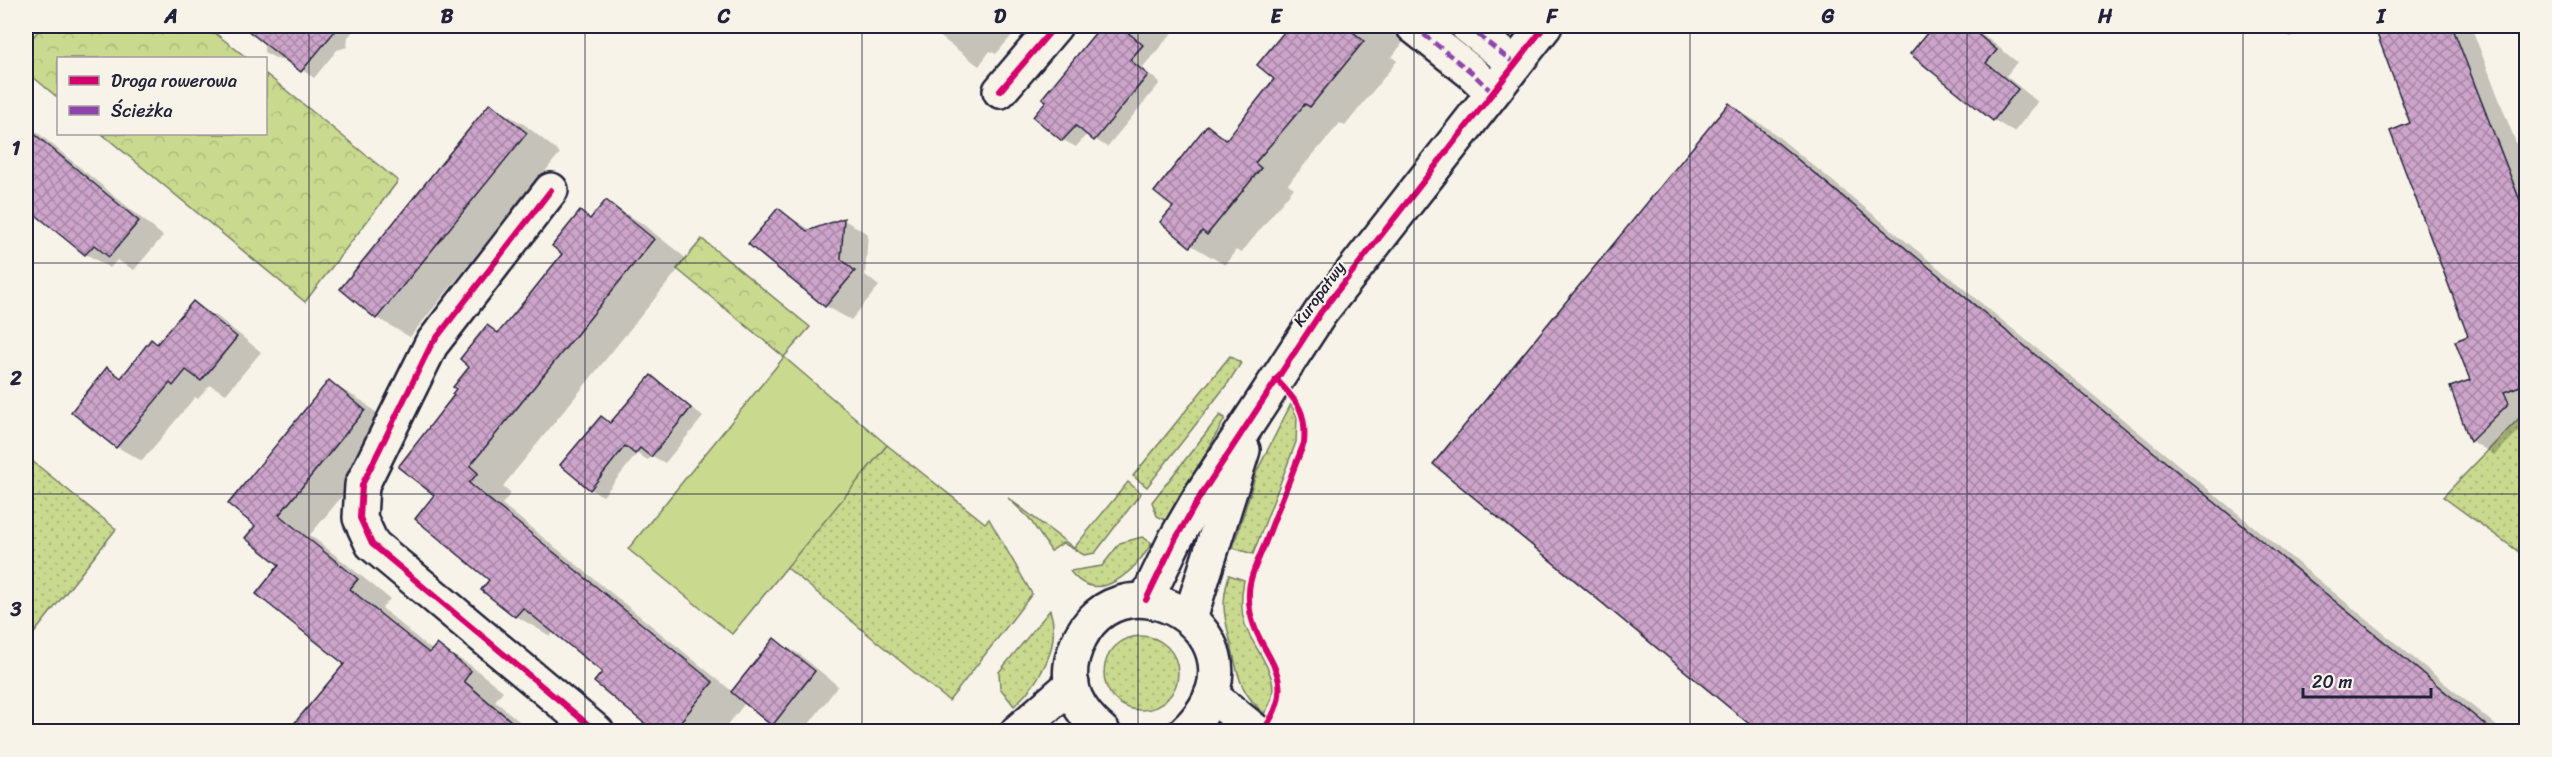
<svg xmlns="http://www.w3.org/2000/svg" width="2552" height="757" viewBox="0 0 2552 757" font-family="Sriracha,sans-serif">
<style>
.grass{fill:url(#grass-dots);stroke:#767e64;stroke-width:1.5}
.forest{fill:url(#forest-crowns);stroke:#767e64;stroke-width:1.5}
.green{fill:#c9d98e;stroke:#767e64;stroke-width:1.5}
.shadow{fill:#0003}
.building{fill:url(#building-cross-hatch);stroke:#22223b;stroke-width:1.5}
.lines{fill:none;stroke-linecap:round;stroke-linejoin:round}
.street-casing{stroke:#22223b;stroke-width:38}
.street{stroke:#f7f3e8;stroke-width:33}
.quiet{stroke:#8e44ad;stroke-width:4.5;stroke-dasharray:9 4.5;stroke-linecap:butt}
.cycleway-casing{stroke:#f7f3e8;stroke-width:10}
.cycleway{stroke:#d6006c;stroke-width:6}
.grid{fill:none;stroke:#22223b;stroke-width:1.5;stroke-opacity:0.55}
.labels{text-anchor:middle;dominant-baseline:central;stroke-width:4.5;stroke-linejoin:round;paint-order:stroke}
.street-label{font-size:16px;fill:#22223b;stroke:#f7f3e8}
.neatline{fill:none;stroke:#22223b;stroke-width:2}
.grid-label{font-size:20px;text-anchor:middle;font-weight:bold;fill:#22223b}
</style>
<defs>
<pattern id="grass-dots" width="8" height="8" patternUnits="userSpaceOnUse" patternTransform="scale(1.5)"><rect width="8" height="8" fill="#c9d98e"/><path d="M2 2h.1M6 6h.1" fill="none" stroke="#acba7b" stroke-width="1.8" stroke-linecap="round"/></pattern>
<pattern id="forest-crowns" width="20" height="18" patternUnits="userSpaceOnUse" patternTransform="scale(1.5)"><rect width="20" height="18" fill="#c9d98e"/><path d="M2 6a3 3 0 1 1 6 0M12 15a3 3 0 1 1 6 0" fill="none" stroke="#acba7b"/></pattern>
<pattern id="building-cross-hatch" width="8" height="8" patternUnits="userSpaceOnUse" patternTransform="scale(1.5)"><rect width="8" height="8" fill="#cda4ca"/><path d="M0 0l8 8M0 8l8-8" fill="none" stroke="#a685a5"/></pattern>
</defs>
<rect width="100%" height="100%" fill="#f7f3e8"/>
<filter id="ink" filterUnits="userSpaceOnUse"><feTurbulence type="fractalNoise" baseFrequency=".0167" numOctaves="2"/><feDisplacementMap in="SourceGraphic" scale="12" xChannelSelector="R" yChannelSelector="G"/><feConvolveMatrix kernelMatrix="1 2 1 2 8 2 1 2 1" color-interpolation-filters="sRGB"/></filter>
<g filter="url(#ink)">
<g class="grass">
<polygon points="1230,356 1241,363 1228,383 1147,487 1133,476"/>
<polygon points="1291,404 1297,417 1296,442 1253,554 1233,548 1257,471"/>
<polygon points="2526,411 2526,557 2443,497"/>
<polygon points="1220,415 1225,418 1169,522 1157,516 1152,502"/>
<polygon points="887,445 985,523 989,519 1032,594 949,701 786,567"/>
<polygon points="26,456 116,529 31,637 26,632"/>
<polygon points="1128,482 1141,493 1095,553 1084,555 1063,543 1051,551 1029,518 1008,498 1074,548"/>
<path d="M 1142,537 L 1152,543 C 1136,570 1098,608 1070,571 L 1102,566 L 1120,543 Z"/>
<path d="M 1229,575 L 1244,580 C 1241,595 1240,610 1245,625 C 1257,657 1288,680 1264,714 C 1242,693 1239,681 1233,653 C 1226,619 1219,610 1229,575 Z"/>
<path d="M 1050,610 C 1062,646 1040,682 1014,706 L 1000,688 L 999,672 Z"/>
<circle cx="1141" cy="673" r="37"/>
</g>
<g class="forest">
<polygon points="42,26 206,26 247,58 58,58 58,98 26,71 26,46"/>
<polygon points="266,74 398,181 305,302 102,134 266,134"/>
<polygon points="702,239 810,327 784,357 677,269"/>
</g>
<polygon class="green" points="784,357 887,445 732,634 628,549"/>
<g class="shadow">
<polygon points="246,26 358,26 348,37 347,47 337,50 314,78 286,59 277,59 264,52 264,40"/>
<polygon points="946,26 1020,26 996,54 990,51 979,66 938,35"/>
<polygon points="1112,26 1178,26 1142,68 1160,83 1107,147 1087,134 1076,147 1063,140 1035,117"/>
<polygon points="1290,26 1385,26 1404,41 1392,57 1397,61 1345,126 1340,123 1288,184 1294,188 1241,253 1236,250 1225,265 1191,245 1175,207 1208,127 1229,139 1276,79 1259,65"/>
<polygon points="1935,26 1972,26 2017,62 2006,76 2038,102 2014,132 1994,120 1912,54"/>
<polygon points="2277,26 2319,26 2291,37 2278,30"/>
<polygon points="2375,26 2471,26 2526,169 2526,424 2495,455 2471,441 2472,381 2470,337 2412,124"/>
<polygon points="491,105 525,125 560,153 410,337 377,318"/>
<polygon points="1729,105 1769,129 2504,732 1762,732"/>
<polygon points="26,123 163,236 134,270 117,260 110,268 86,254 26,205"/>
<polygon points="606,202 640,222 687,259 503,486 511,493 502,504 733,692 774,640 799,654 838,686 803,732 785,732 746,702 722,732 658,732 604,672 554,631 550,636 516,616 483,590 491,580 436,495 456,395 471,367 488,327 500,333 564,254 580,213 591,220"/>
<polygon points="778,210 812,231 844,220 868,234 865,275 879,286 851,320 826,306 750,244"/>
<polygon points="193,303 218,317 261,352 226,394 210,385 198,399 195,397 142,461 117,447 108,369 123,378 152,341 158,345"/>
<polygon points="651,377 663,384 703,417 665,463 652,456 648,460 637,454 603,496 590,489 601,418 611,424"/>
<polygon points="329,382 362,401 397,430 310,535 390,599 382,608 422,642 433,651 437,646 470,665 503,691 495,701 532,732 428,732 346,664 257,526"/>
</g>
<g class="building">
<polygon points="242,26 339,26 301,72"/>
<polygon points="1101,26 1120,26 1143,45 1130,60 1148,75 1094,141 1076,126 1062,141 1033,117 1046,101 1042,98"/>
<polygon points="1289,26 1346,26 1364,41 1310,107 1305,104 1255,163 1261,168 1207,235 1202,231 1190,247 1160,222 1173,207 1154,192 1207,125 1226,140 1274,79 1257,65"/>
<polygon points="1933,26 1968,26 1997,50 1986,63 2018,89 1993,121 1910,54"/>
<polygon points="2374,26 2452,26 2526,216 2526,384 2504,392 2509,403 2470,442 2450,387 2470,380 2455,341 2468,336 2390,131 2410,123"/>
<polygon points="490,103 527,133 376,319 340,289"/>
<polygon points="1729,103 2494,732 1759,732 1433,464"/>
<polygon points="26,127 139,221 109,257 94,245 85,255 26,207"/>
<polygon points="606,200 654,239 470,466 478,473 469,483 713,682 672,732 655,732 622,705 594,682 602,672 523,608 515,617 481,590 489,580 415,519 434,495 398,467 454,395 452,394 456,389 453,387 469,367 460,359 487,325 498,333 514,314 562,254 552,246 580,211 590,219"/>
<polygon points="778,208 807,231 844,218 841,259 855,271 825,307 748,244"/>
<polygon points="193,301 237,337 201,381 186,370 173,386 170,383 116,448 71,412 107,367 121,378 151,339 157,344"/>
<polygon points="651,375 691,408 651,457 640,448 635,454 625,446 590,490 560,465 601,416 610,423"/>
<polygon points="329,380 365,410 279,515 358,579 350,589 389,621 429,653 437,644 471,671 464,681 524,732 287,732 344,664 256,594 279,565 245,538 255,526 228,504"/>
<polygon points="774,638 815,671 772,726 731,692"/>
</g>
<g class="lines">
<g class="street-casing">
<g id="street">
<polyline points="1413,26 1471,72 1492,92"/>
<polyline points="1467,26 1515,64"/>
<polyline points="1000,91 1055,26"/>
<polyline points="551,190 431,345 362,485 360,518 372,544 597,732"/>
<polyline points="1146,600 1175,540 1201,495 1321,312 1545,26"/>
<polyline points="1190,618 1243,450"/>
<polyline points="1211,695 1257,732"/>
<polyline points="1017,732 1072,684"/>
<path d="M 1103,732 C 1080,713 1064,687 1073,656 C 1109,534 1286,637 1185,732"/>
</g>
</g>
<use href="#street" class="street"/>
<g class="quiet">
<polyline points="1413,26 1471,72 1492,92"/>
<polyline points="1467,26 1515,64"/>
</g>
<g class="cycleway-casing">
<g id="cycleway">
<polyline points="1000,91 1055,26"/>
<polyline points="551,190 431,345 362,485 360,518 372,544 597,732"/>
<polyline points="1146,600 1175,540 1201,495 1321,312 1545,26"/>
<path d="M 1262,732 C 1309,669 1246,654 1249,593 C 1249,576 1260,557 1266,541 C 1278,509 1291,476 1304,443 C 1307,410 1297,402 1276,379"/>
</g>
</g>
<use href="#cycleway" class="cycleway"/>
</g>
</g>
<path class="grid" d="M 309,26 L 309,732M 585,26 L 585,732M 862,26 L 862,732M 1138,26 L 1138,732M 1414,26 L 1414,732M 1690,26 L 1690,732M 1967,26 L 1967,732M 2243,26 L 2243,732M 26,263 L 2526,263M 26,494 L 2526,494"/>
<g class="labels">
<g class="street-label">
<text transform="translate(1319 294) rotate(-54)">Kuropatwy</text>
</g>
</g>
<rect width="2552" height="757" fill="none" stroke="#f7f3e8" stroke-width="66"/>
<rect x="57" y="57" width="210" height="78" fill="#f7f3e8" stroke="#a29fa3" stroke-width="1.5"/>
<rect x="69" y="76" width="30" height="9" fill="#d6006c" stroke="#a29fa3" stroke-width="1.5"/>
<text x="111" y="87" font-size="18" fill="#22223b">Droga rowerowa</text>
<rect x="69" y="106" width="30" height="9" fill="#8e44ad" stroke="#a29fa3" stroke-width="1.5"/>
<text x="111" y="117" font-size="18" fill="#22223b">Ścieżka</text>
<path d="M2303 688v9h128v-9" fill="none" stroke="#22223b" stroke-width="3"/>
<text x="2312" y="688" font-size="18" fill="#22223b" stroke="#f7f3e8" stroke-width="4.5" paint-order="stroke">20 m</text>
<rect x="33" y="33" width="2486" height="691" class="neatline"/>
<g class="grid-label">
<text x="171" y="23">A</text>
<text x="447" y="23">B</text>
<text x="724" y="23">C</text>
<text x="1000" y="23">D</text>
<text x="1276" y="23">E</text>
<text x="1552" y="23">F</text>
<text x="1828" y="23">G</text>
<text x="2105" y="23">H</text>
<text x="2381" y="23">I</text>
<text x="16" y="155">1</text>
<text x="16" y="385">2</text>
<text x="16" y="616">3</text>
</g>
</svg>
